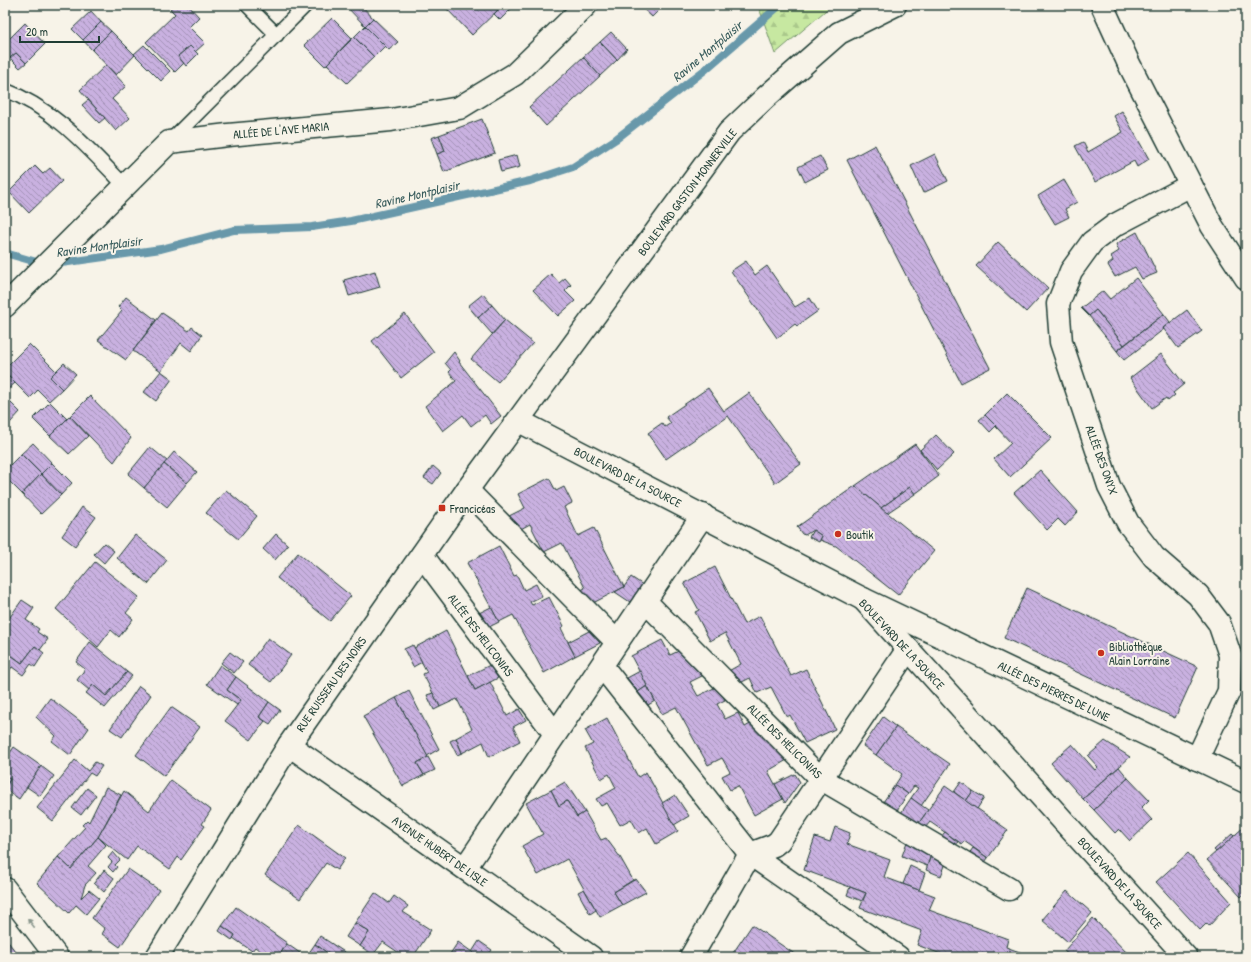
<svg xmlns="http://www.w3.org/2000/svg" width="1251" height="962" viewBox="0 0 1251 962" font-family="'Patrick Hand',sans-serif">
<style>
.forest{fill:url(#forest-firs);stroke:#73926a}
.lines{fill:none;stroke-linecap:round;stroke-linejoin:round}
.stream{stroke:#6898aa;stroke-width:8}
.building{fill:url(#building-back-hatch);stroke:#1f3d34}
.lane-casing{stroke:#1f3d34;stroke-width:16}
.street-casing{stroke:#1f3d34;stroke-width:25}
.secondary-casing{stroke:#1f3d34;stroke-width:25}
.lane{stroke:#f7f3e8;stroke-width:13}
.street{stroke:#f7f3e8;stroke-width:22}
.secondary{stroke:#f7f3e8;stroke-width:22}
.oneway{fill:#8b988e}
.poi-dot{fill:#c8321e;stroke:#f7f3e8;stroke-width:1.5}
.labels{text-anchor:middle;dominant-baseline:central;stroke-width:4;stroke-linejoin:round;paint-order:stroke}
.street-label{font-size:12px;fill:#1f3d34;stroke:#f7f3e8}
.poi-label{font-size:12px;fill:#1f3d34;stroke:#f7f3e8;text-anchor:start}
.water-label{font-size:13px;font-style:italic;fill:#375b5b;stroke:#f7f3e8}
</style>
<defs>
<pattern id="forest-firs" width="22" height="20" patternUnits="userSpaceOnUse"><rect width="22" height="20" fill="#c7e8a1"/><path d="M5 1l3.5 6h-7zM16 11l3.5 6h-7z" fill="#aac88b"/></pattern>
<pattern id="building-back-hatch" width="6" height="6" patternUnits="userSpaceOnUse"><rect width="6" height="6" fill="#c9b1e0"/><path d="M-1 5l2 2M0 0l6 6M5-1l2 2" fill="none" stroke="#a391b6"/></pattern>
</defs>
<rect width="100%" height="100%" fill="#f7f3e8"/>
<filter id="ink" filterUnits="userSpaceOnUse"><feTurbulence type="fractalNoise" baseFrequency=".025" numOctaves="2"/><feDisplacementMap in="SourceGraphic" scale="8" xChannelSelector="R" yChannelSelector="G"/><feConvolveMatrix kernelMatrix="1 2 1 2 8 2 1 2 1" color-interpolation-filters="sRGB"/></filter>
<g filter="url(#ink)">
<polygon class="forest" points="758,5 832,5 775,54"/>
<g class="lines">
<polyline class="stream" points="5,253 47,265 161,249 234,230 312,227 351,221 530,181 573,167 616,139 706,69 780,5"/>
</g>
<g class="building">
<polygon points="175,5 188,5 199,17 189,27 205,43 195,52 190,46 178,56 184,63 175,72 146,42 175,14 170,9"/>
<polygon points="345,5 361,5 373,18 365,26"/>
<polygon points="443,5 503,5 472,35"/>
<polygon points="503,5 515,5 500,20 494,14"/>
<polygon points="639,5 664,5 652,17"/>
<polygon points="91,11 101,22 83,40 72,29"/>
<polygon points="332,18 352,38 325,66 304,45"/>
<polygon points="373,18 398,42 389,50 365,26"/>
<polygon points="101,22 111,31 92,50 83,40"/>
<polygon points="25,23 45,44 26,63 16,53 10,58 5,52 5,43"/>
<polygon points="365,26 385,46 374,57 354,37"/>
<polygon points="111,31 135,55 116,75 92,50"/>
<polygon points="611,32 627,49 617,60 600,42"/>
<polygon points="354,37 374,57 347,83 327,64"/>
<polygon points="600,42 617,60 600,76 583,57"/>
<polygon points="144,45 170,71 161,81 134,54"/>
<polygon points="190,46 198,54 186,66 178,56"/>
<polygon points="16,53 26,63 20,68 10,58"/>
<polygon points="583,57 600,76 546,126 529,107"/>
<polygon points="106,65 126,86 112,99 130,118 116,131 80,90"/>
<polygon points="88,100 105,118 99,123 82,105"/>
<polygon points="1122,111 1149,159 1137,167 1134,161 1095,182 1075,146 1083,142 1088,152 1123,132 1114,116"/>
<polygon points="482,119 495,153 444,172 437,154 445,151 439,135"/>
<polygon points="439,135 445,151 437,154 431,138"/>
<polygon points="875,145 990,368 961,383 847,160"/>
<polygon points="935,154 948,181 923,193 911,166"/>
<polygon points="517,155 520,167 501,172 498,160"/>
<polygon points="820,156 828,170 805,182 798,167"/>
<polygon points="35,166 43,174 50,168 62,181 29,213 9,192"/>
<polygon points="1064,180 1077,202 1065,209 1069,217 1055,224 1038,196"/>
<polygon points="1137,232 1157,273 1142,279 1135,267 1115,277 1108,265 1113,261 1111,256 1119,251 1116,244"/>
<polygon points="998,242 1048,288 1026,312 976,266"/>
<polygon points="746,261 755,275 767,266 795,307 810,298 818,311 797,326 795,324 777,338 731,271"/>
<polygon points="375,271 380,287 349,296 344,280"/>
<polygon points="551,274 559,283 565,278 571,285 565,291 575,301 558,316 533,290"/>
<polygon points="1136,278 1164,314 1124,345 1096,310 1089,316 1081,308 1103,291 1110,299"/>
<polygon points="483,294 492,305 478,318 468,306"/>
<polygon points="126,297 156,320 126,360 98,340 122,311 118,307"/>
<polygon points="492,305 505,320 492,334 478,318"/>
<polygon points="1096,310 1124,345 1117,351 1089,316"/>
<polygon points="1187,310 1202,331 1178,348 1163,328"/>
<polygon points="162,313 189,331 192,327 202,335 191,351 181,343 161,371 133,351"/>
<polygon points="405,314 434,352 401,378 372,341"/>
<polygon points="1164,314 1170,322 1163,328 1164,329 1124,360 1117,351"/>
<polygon points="505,320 533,343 498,382 471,359"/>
<polygon points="29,344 56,371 50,377 62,389 49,401 38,390 30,398 5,373 5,368"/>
<polygon points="454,352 460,361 459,362 501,416 491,424 485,415 471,426 463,415 443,431 425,406 456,381 449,372 451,370 445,363"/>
<polygon points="1161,354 1184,384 1173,393 1175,395 1168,401 1166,398 1152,408 1130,378"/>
<polygon points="64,363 76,374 62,389 50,377"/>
<polygon points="161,371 172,379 156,401 144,392"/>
<polygon points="5,373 15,383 5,392"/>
<polygon points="708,388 724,411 749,393 801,464 775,483 728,416 666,459 648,433 662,423 665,427 671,423 666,417"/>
<polygon points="1007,393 1052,438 1010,477 994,459 1011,443 985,415"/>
<polygon points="90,396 131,438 114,462 70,416"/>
<polygon points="5,397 20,412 10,423 5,418"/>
<polygon points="50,402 67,419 50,436 33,419"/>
<polygon points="985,415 996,426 990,432 979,420"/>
<polygon points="70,416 88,436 69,454 50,436"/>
<polygon points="5,418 10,423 5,429"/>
<polygon points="936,435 954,454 937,470 920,450"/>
<polygon points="33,443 52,463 41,474 21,454"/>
<polygon points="915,444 939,476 915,494 910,487 881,508 855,486"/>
<polygon points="150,447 167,461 144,488 128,474"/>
<polygon points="174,452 197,472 187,483 164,464"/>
<polygon points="21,454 41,474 22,494 5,477 5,470"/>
<polygon points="52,463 72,483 61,495 41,474"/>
<polygon points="164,464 187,483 167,507 144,488"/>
<polygon points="433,466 441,473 433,484 424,478"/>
<polygon points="1040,470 1078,512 1065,526 1058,519 1047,530 1014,493"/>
<polygon points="41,474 61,495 41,514 22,494"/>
<polygon points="549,478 556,491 564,487 572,503 564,507 578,536 594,528 624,587 593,603 575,593 585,588 562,543 544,552 530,524 517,531 505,518 525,508 518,494"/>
<polygon points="855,486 934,551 898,595 836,546 820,540 822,536 813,530 805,535 802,534 797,527"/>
<polygon points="910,487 915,494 887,513 881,508"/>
<polygon points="226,490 257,516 238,539 206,513"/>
<polygon points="82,507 96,517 75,546 62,536"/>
<polygon points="813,530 822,536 819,542 809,537"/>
<polygon points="276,534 288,545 275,560 263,549"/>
<polygon points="135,535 167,560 148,584 117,558"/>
<polygon points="104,543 114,551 104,563 94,554"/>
<polygon points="499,546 514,576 517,575 524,590 536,584 542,596 530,602 532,605 549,597 564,626 561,628 575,656 544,673 513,615 499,622 467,563"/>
<polygon points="298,553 351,596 330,621 277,578"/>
<polygon points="95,562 139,597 126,613 133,619 119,637 111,630 98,647 56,609"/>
<polygon points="715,567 744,624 760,616 791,676 806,669 835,729 805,743 790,715 787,717 771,687 757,693 750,678 736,685 725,673 741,664 725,633 710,641 695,612 699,610 684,583"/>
<polygon points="631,577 643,585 630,602 615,592 624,587"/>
<polygon points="1027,588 1198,667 1175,718 1004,638"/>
<polygon points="22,600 34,608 26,620 39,629 37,632 48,639 40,650 35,646 22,663 5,651 5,624"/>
<polygon points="491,607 499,622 489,627 479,613"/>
<polygon points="446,631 475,690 490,682 507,716 519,709 526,720 513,727 520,741 489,757 483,742 462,753 456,738 472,729 457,699 440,707 423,674 427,672 414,648"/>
<polygon points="589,631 600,643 575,656 568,642"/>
<polygon points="268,638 291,655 271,682 248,665"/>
<polygon points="662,640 670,655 683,649 706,674 690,682 698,696 718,686 725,700 717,704 725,719 738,713 745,727 752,723 787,760 768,771 783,799 754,815 738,786 730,790 722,776 730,772 722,758 708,765 676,707 662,714 631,656"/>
<polygon points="90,642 127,672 106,696 93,685 89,690 77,680 85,669 76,662"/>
<polygon points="413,645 422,662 413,667 404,649"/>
<polygon points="35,646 44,653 35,667 31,664 23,675 12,667 9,671 5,668 5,651 22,663"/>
<polygon points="230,652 243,662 234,673 221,663"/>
<polygon points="220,665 236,677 227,690 241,700 237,705 207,684"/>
<polygon points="490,665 498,678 475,690 468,676"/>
<polygon points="640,671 647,686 638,692 627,678"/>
<polygon points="127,672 132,676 105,708 86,693 93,685 106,696"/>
<polygon points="236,677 269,702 259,717 265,721 251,740 225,721 241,700 227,690"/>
<polygon points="139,686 151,695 122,737 110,729"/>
<polygon points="647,686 655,701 648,705 638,692"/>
<polygon points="409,691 439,749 427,756 396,698"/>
<polygon points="433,693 440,707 434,710 427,695"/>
<polygon points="50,698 89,728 70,755 52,741 56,736 36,717"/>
<polygon points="396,698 428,757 417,763 424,775 403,786 363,716"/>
<polygon points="269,702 280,710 270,724 259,717"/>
<polygon points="171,707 200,727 164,776 136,755"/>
<polygon points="883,717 896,727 876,755 863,746"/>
<polygon points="607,718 638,777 646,772 678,831 656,844 647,828 639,833 631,819 620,825 607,803 601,806 596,799 616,788 609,774 601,779 585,748 593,744 585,730"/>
<polygon points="896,727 950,764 921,806 911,798 918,788 914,786 908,794 895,785 902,774 876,755"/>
<polygon points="456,738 462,753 457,755 450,741"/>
<polygon points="1105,741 1130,757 1083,799 1051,763 1072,744 1095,770 1098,767 1088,756"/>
<polygon points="14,747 41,766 19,799 5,789 10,779 5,776 5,760"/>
<polygon points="428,757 435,770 424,775 417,763"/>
<polygon points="75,760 88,771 95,762 102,766 95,776 90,773 53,821 37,808"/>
<polygon points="41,766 54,776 40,796 27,787"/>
<polygon points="1119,767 1128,778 1094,810 1083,799"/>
<polygon points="795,774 800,782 785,803 775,784"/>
<polygon points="5,776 10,779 5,787"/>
<polygon points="1128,778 1149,800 1141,808 1152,820 1130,841 1119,829 1115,833 1094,810"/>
<polygon points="171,780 211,810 202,824 205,826 181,860 178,857 170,869 137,846 127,860 98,837 124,791 149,811"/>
<polygon points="565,782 585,812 577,817 567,801 559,806 551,790"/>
<polygon points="961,782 973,791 966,801 954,792"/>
<polygon points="895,785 908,794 897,810 883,802"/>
<polygon points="945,786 1008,830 988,858 964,841 962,844 930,822 925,828 918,824"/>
<polygon points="106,787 121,795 98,837 71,869 58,857 85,827 82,825 87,820 89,822"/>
<polygon points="87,788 96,795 81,815 72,808"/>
<polygon points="551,790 559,806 567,801 577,817 585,812 601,840 606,838 620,857 633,880 614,892 622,905 600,917 567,859 538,875 522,846 543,834 526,803"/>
<polygon points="973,791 984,798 977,809 966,801"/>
<polygon points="675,795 689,816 674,825 662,803"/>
<polygon points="911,798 928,810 918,824 901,813"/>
<polygon points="299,825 345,858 337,870 326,863 300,899 265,875"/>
<polygon points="1246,825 1246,892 1241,897 1207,860"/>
<polygon points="835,827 850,833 847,844 890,860 884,877 935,896 929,910 1008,939 1006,947 1025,954 1026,957 949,957 917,945 922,931 860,908 866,893 804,870 815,837 830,842"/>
<polygon points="945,832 958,842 955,847 940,838"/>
<polygon points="1232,834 1234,836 1216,852 1214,850"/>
<polygon points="98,837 106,845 88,866 96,873 85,885 81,898 89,890 99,898 86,914 76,905 69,913 37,883 58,857 71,869"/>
<polygon points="908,839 931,855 927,866 902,856"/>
<polygon points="973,848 988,858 983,865 968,855"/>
<polygon points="113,852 120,860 115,865 117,867 113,872 108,867 112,862 108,858"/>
<polygon points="1188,853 1231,902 1209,926 1207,923 1200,930 1156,882"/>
<polygon points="931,855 946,863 941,876 926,870"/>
<polygon points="910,866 925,873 919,890 903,884"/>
<polygon points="128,869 159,890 120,947 102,934 105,929 92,918"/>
<polygon points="104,870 114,878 104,892 94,883"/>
<polygon points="636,879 646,892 622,905 614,892"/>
<polygon points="850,887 866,893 862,901 847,895"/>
<polygon points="584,889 596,910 590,914 578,892"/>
<polygon points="1067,891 1092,913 1068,942 1042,920"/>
<polygon points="375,893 389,903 394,896 408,906 403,912 431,930 413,957 405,957 383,942 373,955 360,946 369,932 355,923"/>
<polygon points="236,907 287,943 278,957 268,957 255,947 252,951 233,938 235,935 222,926"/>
<polygon points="1093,918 1131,957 1071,957 1064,951"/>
<polygon points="355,923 369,932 360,946 346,937"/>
<polygon points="752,925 799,957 739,957 733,953"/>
<polygon points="222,926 235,935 232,940 219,931"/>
<polygon points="320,936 352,957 333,957 315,944"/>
<polygon points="5,938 16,952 10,957 5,957"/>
<polygon points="479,941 492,950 487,957 480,957 472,952"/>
<polygon points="458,942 472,952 480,957 448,957"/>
<polygon points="287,944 300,953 297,957 278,957"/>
<polygon points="315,944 333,957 306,957"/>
</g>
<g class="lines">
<g class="lane-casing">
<g id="lane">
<polyline points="247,5 277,35"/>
<path d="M 5,90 C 54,108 89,149 125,186"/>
<polyline points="170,141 306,5"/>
</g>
</g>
<g class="street-casing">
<g id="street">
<polyline points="1102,5 1129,64 1212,226 1246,278"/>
<polyline points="1191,185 1115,225 1092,242 1071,271 1058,304 1061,342 1109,486 1128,523 1154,557 1198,595 1219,623 1230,655 1229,691 1197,759"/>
<polyline points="5,306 169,142 228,135 391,120 459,108 515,74 586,5"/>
<polyline points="467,490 617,642"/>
<polyline points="422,555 555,734"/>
<polyline points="863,599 1186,957"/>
<polyline points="645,601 820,778 1009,889"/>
<polyline points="602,666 750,854 898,957"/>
<polyline points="465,868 703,515"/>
<polyline points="691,957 750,854 774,845 779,841 908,649"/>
</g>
</g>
<g class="secondary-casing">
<g id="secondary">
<polyline points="519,421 863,599 1246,782"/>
<polyline points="289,745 591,957"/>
<polyline points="5,889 57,957"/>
<polyline points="157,957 289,745 467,490 729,132 766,97 839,33 895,5"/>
</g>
</g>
<use href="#lane" class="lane"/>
<use href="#street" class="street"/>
<use href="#secondary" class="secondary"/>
</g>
<defs><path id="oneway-solid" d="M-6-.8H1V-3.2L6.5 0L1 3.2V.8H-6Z"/></defs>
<use class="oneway" href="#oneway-solid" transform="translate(31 923) rotate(-128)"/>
</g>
<g class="poi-dot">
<rect x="438" y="504" width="8" height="8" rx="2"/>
<circle cx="838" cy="534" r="4"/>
<circle cx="1101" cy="653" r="4"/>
</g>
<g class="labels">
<g class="street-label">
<text transform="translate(281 130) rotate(-5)">ALLÉE DE L'AVE MARIA</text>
<text transform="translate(687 192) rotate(-53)">BOULEVARD GASTON MONNERVILLE</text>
<text transform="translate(1102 460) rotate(70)">ALLÉE DES ONYX</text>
<text transform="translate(628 477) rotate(27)">BOULEVARD DE LA SOURCE</text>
<text transform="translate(481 635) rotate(53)">ALLÉE DES HELICONIAS</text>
<text transform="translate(902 644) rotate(47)">BOULEVARD DE LA SOURCE</text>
<text transform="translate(331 684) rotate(-55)">RUE RUISSEAU DES NOIRS</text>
<text transform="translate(1054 691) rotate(26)">ALLÉE DES PIERRES DE LUNE</text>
<text transform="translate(785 741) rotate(45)">ALLÉE DES HELICONIAS</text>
<text transform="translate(440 851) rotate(35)">AVENUE HUBERT DE LISLE</text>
<text transform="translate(1120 883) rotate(48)">BOULEVARD DE LA SOURCE</text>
</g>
<g class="poi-label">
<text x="450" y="508">Francicéas</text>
<text x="846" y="534">Boutik</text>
<text x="1109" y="646">Bibliothèque<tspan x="1109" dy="14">Alain Lorraine</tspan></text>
</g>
<g class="water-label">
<text transform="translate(707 51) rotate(-40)">Ravine Montplaisir</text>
<text transform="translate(417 194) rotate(-13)">Ravine Montplaisir</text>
<text transform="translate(99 246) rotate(-8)">Ravine Montplaisir</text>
</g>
</g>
<rect width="1251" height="962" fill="none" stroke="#f7f3e8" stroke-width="20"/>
<rect x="10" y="10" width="1231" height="942" fill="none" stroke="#1f3d34" stroke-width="1.5" filter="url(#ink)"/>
<path d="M20 36v6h79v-6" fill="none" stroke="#1f3d34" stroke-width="2"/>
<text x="26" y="36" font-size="12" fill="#1f3d34" stroke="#f7f3e8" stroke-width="3" paint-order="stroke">20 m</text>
</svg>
